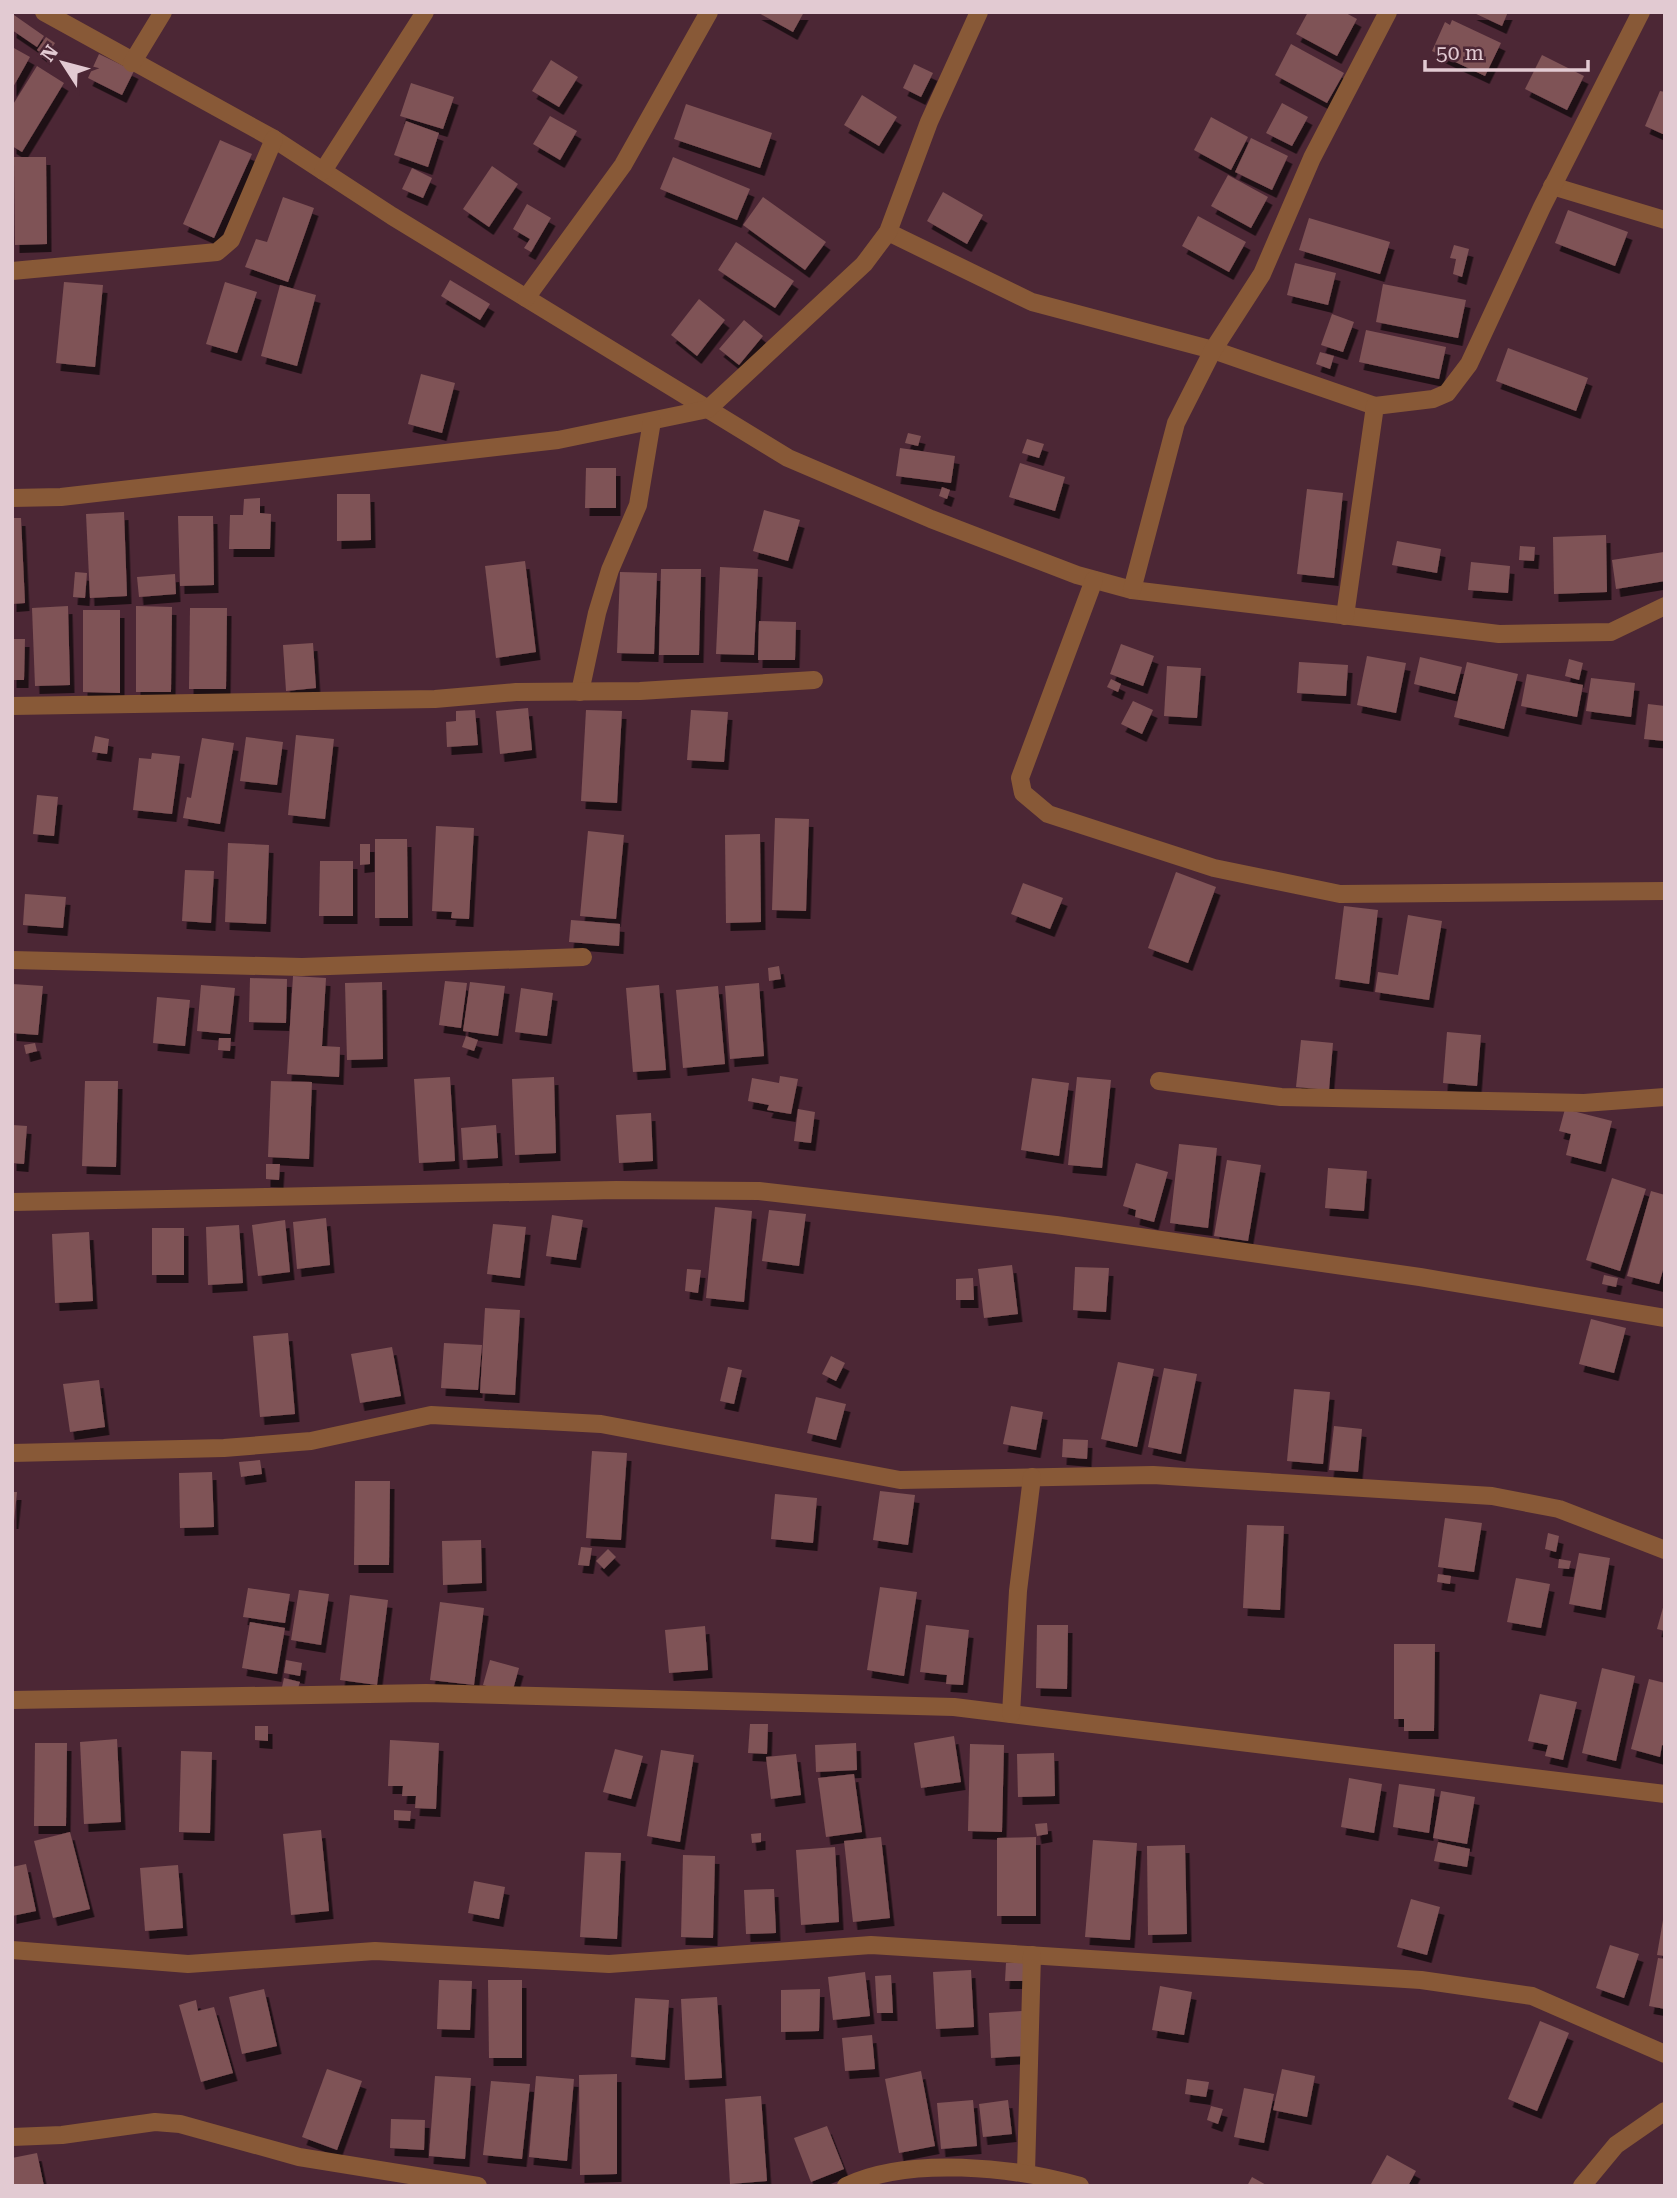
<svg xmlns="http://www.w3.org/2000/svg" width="1677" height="2198" viewBox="0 0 1677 2198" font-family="'Roboto Serif',serif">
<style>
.building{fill:#7f5356;filter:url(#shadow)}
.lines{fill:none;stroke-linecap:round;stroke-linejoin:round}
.minor{stroke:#885937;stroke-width:18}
</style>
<defs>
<filter id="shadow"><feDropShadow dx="4.5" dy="8" stdDeviation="0" flood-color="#0009"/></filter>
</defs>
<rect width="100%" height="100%" fill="#4c2735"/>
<g class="building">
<polygon points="757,12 804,12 793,32"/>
<polygon points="1308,12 1344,12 1357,19 1337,56 1296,34"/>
<polygon points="1472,12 1508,12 1502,26"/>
<polygon points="14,15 44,36 37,47 12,30"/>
<polygon points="1452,20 1501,43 1485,76 1432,51 1445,22 1450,25"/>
<polygon points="46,37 55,43 46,57 37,50"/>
<polygon points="1291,44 1344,73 1327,103 1275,75"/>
<polygon points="12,47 30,57 12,89"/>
<polygon points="99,54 134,71 122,95 88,78"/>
<polygon points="1542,55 1584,76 1567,110 1525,89"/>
<polygon points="551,60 578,77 559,107 532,91"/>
<polygon points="914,64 933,73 921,97 903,88"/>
<polygon points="37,66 64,83 22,152 12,146 12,106"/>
<polygon points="411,83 454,97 443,129 400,116"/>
<polygon points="1660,91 1665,92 1665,135 1645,126"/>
<polygon points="862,95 897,117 879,146 844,125"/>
<polygon points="1282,103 1308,117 1292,146 1266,133"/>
<polygon points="686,104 772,133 760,168 674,139"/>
<polygon points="550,116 577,131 560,160 533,144"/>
<polygon points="1211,117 1248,137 1231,170 1194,150"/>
<polygon points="406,121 439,133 428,167 394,155"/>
<polygon points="1251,138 1288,156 1272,190 1235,172"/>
<polygon points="220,140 252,154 214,238 183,224"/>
<polygon points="14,157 46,157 47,244 15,245"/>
<polygon points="673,157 750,189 737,220 660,189"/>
<polygon points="492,166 518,184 489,227 463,209"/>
<polygon points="412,168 432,178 423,198 402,189"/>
<polygon points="1228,175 1268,197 1251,228 1211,206"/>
<polygon points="943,192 983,215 967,244 927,221"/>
<polygon points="283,197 314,208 288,282 245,267 256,239 267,242"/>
<polygon points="763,197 826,242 805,270 743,225"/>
<polygon points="527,204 551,218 531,252 524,248 530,239 513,229"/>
<polygon points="1568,210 1628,232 1615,266 1555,243"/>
<polygon points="1198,216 1246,242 1229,272 1182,246"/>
<polygon points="1309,218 1390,242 1380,274 1299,250"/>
<polygon points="736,242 794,281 775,308 718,270"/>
<polygon points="1454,245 1469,249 1462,277 1453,274 1456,259 1450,258"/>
<polygon points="1295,263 1336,273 1328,305 1287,295"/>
<polygon points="450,280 490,304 480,320 441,296"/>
<polygon points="64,282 103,285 95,367 56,363"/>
<polygon points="225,282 257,292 237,353 206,344"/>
<polygon points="1383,284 1466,300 1458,338 1376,322"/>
<polygon points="280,285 316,295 297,366 261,356"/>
<polygon points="699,299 725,320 697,356 671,335"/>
<polygon points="1332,314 1354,322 1343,352 1321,345"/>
<polygon points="744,320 763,336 739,365 719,349"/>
<polygon points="1366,330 1446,347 1439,379 1359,362"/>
<polygon points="1508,348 1588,378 1576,411 1496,381"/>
<polygon points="1320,352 1334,356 1330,369 1316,364"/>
<polygon points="421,374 455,383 442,433 408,424"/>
<polygon points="908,433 921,436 918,446 905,443"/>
<polygon points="1027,439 1044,444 1039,458 1022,453"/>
<polygon points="900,448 955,456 951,483 896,476"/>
<polygon points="1020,463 1065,477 1055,511 1009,497"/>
<polygon points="586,468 616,468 616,508 585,508"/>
<polygon points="942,487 950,490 947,499 939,496"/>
<polygon points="1307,489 1343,493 1334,578 1297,574"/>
<polygon points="337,494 370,494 371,540 337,541"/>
<polygon points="260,498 260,513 271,514 270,549 229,549 230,515 243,515 244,499"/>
<polygon points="764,510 800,520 788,561 753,551"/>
<polygon points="124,512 127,596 90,598 86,514"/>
<polygon points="178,516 213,516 214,585 180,586"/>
<polygon points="12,518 21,518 25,603 12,604"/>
<polygon points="1606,535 1607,592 1554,594 1553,537"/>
<polygon points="1397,541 1441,549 1437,573 1392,565"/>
<polygon points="1520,546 1535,547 1534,561 1519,560"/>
<polygon points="1664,552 1665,581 1616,589 1612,560"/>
<polygon points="525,561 536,652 496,658 485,566"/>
<polygon points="1471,562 1510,566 1508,593 1468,590"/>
<polygon points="720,567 758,569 754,655 716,654"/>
<polygon points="661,569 701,569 699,655 659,655"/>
<polygon points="75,572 87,573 85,598 73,597"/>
<polygon points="620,572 657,573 654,654 617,653"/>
<polygon points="175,574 176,594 139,597 137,577"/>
<polygon points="68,606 70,685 35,686 32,608"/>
<polygon points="136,606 172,607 171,692 136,692"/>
<polygon points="190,608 227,608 226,689 189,689"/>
<polygon points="83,610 120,610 120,693 83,692"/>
<polygon points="759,621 796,622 795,660 758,660"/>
<polygon points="12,639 25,639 24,680 12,680"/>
<polygon points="313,643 316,688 286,691 283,645"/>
<polygon points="1121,644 1154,656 1143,686 1110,674"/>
<polygon points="1367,656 1406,663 1396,713 1357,705"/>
<polygon points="1420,657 1462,667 1455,694 1414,684"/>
<polygon points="1569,659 1583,663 1579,680 1565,676"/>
<polygon points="1299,662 1348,665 1346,696 1297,693"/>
<polygon points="1467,662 1518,674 1504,729 1454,717"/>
<polygon points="1167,666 1201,668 1197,718 1164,716"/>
<polygon points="1527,674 1583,685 1577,717 1521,706"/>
<polygon points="1591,678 1635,683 1631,717 1586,711"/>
<polygon points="1111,679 1121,684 1118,692 1107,687"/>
<polygon points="1133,701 1153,710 1142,734 1121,724"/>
<polygon points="1648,704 1665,706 1665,741 1644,739"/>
<polygon points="528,708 532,750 500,754 496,711"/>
<polygon points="475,710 478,745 447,747 446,722 456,721 456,711"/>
<polygon points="586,710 622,711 617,803 581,801"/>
<polygon points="691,710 728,712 724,762 687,760"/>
<polygon points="296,735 334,739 325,819 288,815"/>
<polygon points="95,736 109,739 107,754 92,752"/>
<polygon points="246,737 283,742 277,785 240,781"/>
<polygon points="202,738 234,743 220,824 183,818 187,797 191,798"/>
<polygon points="152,753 180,756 172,814 133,810 139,758 151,759"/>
<polygon points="37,795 58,797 54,836 33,834"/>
<polygon points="775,818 809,819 806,911 772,910"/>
<polygon points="436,826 474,828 469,919 451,918 452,912 432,911"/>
<polygon points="588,831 624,835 616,919 580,916"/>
<polygon points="760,834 761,922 726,923 725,835"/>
<polygon points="375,839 407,839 408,918 375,918"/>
<polygon points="228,843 269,845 266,924 225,922"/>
<polygon points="360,844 370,844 370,864 360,865"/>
<polygon points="320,861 353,861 353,916 319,916"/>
<polygon points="185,870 214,871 211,923 182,921"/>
<polygon points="1176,872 1216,887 1188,963 1148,948"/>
<polygon points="1023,883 1063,898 1050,929 1011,914"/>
<polygon points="25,894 66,897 63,928 23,925"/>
<polygon points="1344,906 1378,910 1369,984 1335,979"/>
<polygon points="1408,915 1442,921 1429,1000 1375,992 1378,972 1398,975"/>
<polygon points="571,920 620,924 619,946 569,942"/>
<polygon points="779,966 781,979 769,981 768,968"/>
<polygon points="293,976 326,978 322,1046 340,1047 339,1077 287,1074"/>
<polygon points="250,978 287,979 286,1023 249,1022"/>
<polygon points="445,981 467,983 461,1028 439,1025"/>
<polygon points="382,982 383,1059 347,1060 345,983"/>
<polygon points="470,982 505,986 498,1036 463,1031"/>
<polygon points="759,983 764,1056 730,1059 725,986"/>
<polygon points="12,984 43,986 38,1035 12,1033"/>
<polygon points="201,985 235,988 230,1034 197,1031"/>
<polygon points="659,985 666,1070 633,1072 626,988"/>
<polygon points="718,986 725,1064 683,1068 676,990"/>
<polygon points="521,988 553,993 547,1036 515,1032"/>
<polygon points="157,997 190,1000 185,1046 153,1043"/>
<polygon points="1447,1032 1481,1035 1477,1086 1443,1083"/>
<polygon points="466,1036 478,1040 474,1051 462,1047"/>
<polygon points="219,1038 231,1038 230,1051 218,1050"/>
<polygon points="1301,1040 1333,1043 1329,1090 1296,1087"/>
<polygon points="35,1043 37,1051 26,1054 24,1045"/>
<polygon points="780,1076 798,1079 791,1114 767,1110 769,1105 748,1101 752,1078 779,1083"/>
<polygon points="450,1077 455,1161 419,1163 414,1079"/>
<polygon points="554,1077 556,1153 515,1155 512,1079"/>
<polygon points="1077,1077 1111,1080 1102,1168 1068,1165"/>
<polygon points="1032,1078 1069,1083 1059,1156 1021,1150"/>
<polygon points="85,1081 118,1081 116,1167 82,1166"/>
<polygon points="271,1081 312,1082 309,1159 268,1157"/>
<polygon points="798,1109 815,1112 811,1143 794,1141"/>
<polygon points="1565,1109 1612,1121 1601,1164 1566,1155 1571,1134 1559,1131"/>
<polygon points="651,1113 653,1161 619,1163 616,1115"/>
<polygon points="12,1125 27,1126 24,1164 12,1163"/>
<polygon points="496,1125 498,1158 463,1160 461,1128"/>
<polygon points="1179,1144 1217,1148 1208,1228 1170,1223"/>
<polygon points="1227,1160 1261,1165 1248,1241 1214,1236"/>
<polygon points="1136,1163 1168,1172 1154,1222 1135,1217 1136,1210 1123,1206"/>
<polygon points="266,1164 280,1164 279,1180 266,1179"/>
<polygon points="1328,1168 1367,1171 1364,1211 1325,1208"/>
<polygon points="1612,1178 1646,1189 1620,1271 1586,1260"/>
<polygon points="1651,1191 1665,1195 1665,1263 1659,1284 1627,1276"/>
<polygon points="715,1207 752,1211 744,1302 706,1298"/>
<polygon points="769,1210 806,1214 799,1266 762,1261"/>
<polygon points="552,1215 583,1220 576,1260 546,1256"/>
<polygon points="326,1218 330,1265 297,1269 293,1222"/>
<polygon points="285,1220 290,1272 258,1276 252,1225"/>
<polygon points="493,1224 526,1227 520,1278 487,1274"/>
<polygon points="239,1225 243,1283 208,1285 206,1227"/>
<rect x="152" y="1228" width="32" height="47"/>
<polygon points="89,1232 93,1301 55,1303 52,1234"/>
<polygon points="1012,1265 1018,1314 984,1318 978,1269"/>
<polygon points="1075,1267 1109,1268 1106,1312 1073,1310"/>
<polygon points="687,1269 701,1270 698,1293 685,1291"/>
<polygon points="1604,1275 1618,1278 1616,1287 1602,1284"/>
<polygon points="973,1278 974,1300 956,1300 956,1279"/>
<polygon points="485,1308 520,1310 515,1395 480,1393"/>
<polygon points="1591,1319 1626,1328 1614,1373 1579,1364"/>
<polygon points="288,1333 295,1414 260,1417 253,1336"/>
<polygon points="444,1343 482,1345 478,1390 441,1388"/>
<polygon points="392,1347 401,1396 360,1403 351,1354"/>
<polygon points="831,1356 845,1363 836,1381 822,1374"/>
<polygon points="1118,1362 1154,1369 1137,1447 1101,1439"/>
<polygon points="728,1367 742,1370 734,1404 720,1401"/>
<polygon points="1164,1368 1197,1374 1181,1454 1148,1447"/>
<polygon points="99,1380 105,1427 70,1432 63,1384"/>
<polygon points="1294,1389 1330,1392 1323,1464 1287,1461"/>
<polygon points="816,1397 846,1404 836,1440 807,1433"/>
<polygon points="1011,1406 1043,1412 1036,1450 1003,1444"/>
<polygon points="1334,1426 1362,1429 1358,1472 1329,1470"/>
<polygon points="1063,1439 1088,1440 1087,1459 1062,1457"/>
<polygon points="592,1451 627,1453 621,1540 586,1538"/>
<polygon points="260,1460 262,1474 241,1477 239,1462"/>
<polygon points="212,1472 214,1527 180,1528 179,1473"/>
<polygon points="355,1481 390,1481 389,1565 354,1565"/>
<polygon points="880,1491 915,1495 908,1545 873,1540"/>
<polygon points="12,1492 17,1492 14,1521 12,1521"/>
<polygon points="775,1494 817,1498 813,1543 771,1539"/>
<polygon points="1445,1518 1482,1523 1474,1572 1438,1567"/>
<polygon points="1247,1525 1284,1526 1280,1610 1243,1608"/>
<polygon points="1548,1533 1559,1536 1556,1552 1545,1549"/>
<polygon points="481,1540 482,1583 443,1585 442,1541"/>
<polygon points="581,1547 592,1548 589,1566 578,1565"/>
<polygon points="608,1549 616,1557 604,1569 596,1561"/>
<polygon points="1579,1553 1610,1558 1601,1610 1569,1604"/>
<polygon points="1559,1559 1571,1561 1569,1569 1558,1568"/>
<polygon points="1438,1574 1451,1576 1450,1584 1437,1582"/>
<polygon points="1516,1578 1550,1584 1541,1628 1507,1622"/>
<polygon points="880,1587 917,1592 904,1676 867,1670"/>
<polygon points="248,1588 290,1594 285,1623 243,1617"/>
<polygon points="299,1590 329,1594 321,1645 291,1640"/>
<polygon points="350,1595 388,1600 377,1685 340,1680"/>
<polygon points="440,1602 484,1608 474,1685 430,1680"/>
<polygon points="1664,1604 1665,1605 1665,1631 1657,1629"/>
<polygon points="250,1622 285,1628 277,1674 242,1668"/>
<polygon points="926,1625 969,1630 963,1685 946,1684 947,1675 920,1672"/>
<polygon points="1037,1625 1068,1625 1067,1689 1036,1688"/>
<polygon points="705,1626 708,1670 669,1673 665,1630"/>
<polygon points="1394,1644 1435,1644 1434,1731 1404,1731 1404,1719 1394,1719"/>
<polygon points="286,1660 302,1663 300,1676 284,1673"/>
<polygon points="490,1660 519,1668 512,1693 483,1685"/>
<polygon points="1602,1668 1635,1676 1616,1761 1582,1753"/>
<polygon points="284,1678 300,1682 297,1691 282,1687"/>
<polygon points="1649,1679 1665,1683 1665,1746 1662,1745 1660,1757 1631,1749"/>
<polygon points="1540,1694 1577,1702 1563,1760 1545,1756 1548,1745 1528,1741"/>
<polygon points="750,1724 768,1724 767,1754 748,1753"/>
<polygon points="255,1726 268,1726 268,1741 255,1740"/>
<polygon points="954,1736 961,1782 921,1788 914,1743"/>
<polygon points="117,1739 121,1822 84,1824 80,1742"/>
<polygon points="390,1740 439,1743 436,1809 415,1808 416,1796 402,1796 403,1786 388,1786"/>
<polygon points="35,1743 67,1743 66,1826 34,1826"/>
<polygon points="856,1743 857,1770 816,1772 815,1745"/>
<polygon points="970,1744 1004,1745 1002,1832 968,1831"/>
<polygon points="615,1749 643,1756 631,1799 603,1792"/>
<polygon points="661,1750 694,1755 680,1842 647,1836"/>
<polygon points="181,1751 212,1752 210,1833 179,1832"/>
<polygon points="1054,1753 1055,1796 1018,1797 1017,1754"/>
<polygon points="796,1754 801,1795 771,1799 766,1757"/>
<polygon points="854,1774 862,1832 826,1837 818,1778"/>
<polygon points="1349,1778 1382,1784 1374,1833 1341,1827"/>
<polygon points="1399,1784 1435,1789 1429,1833 1393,1827"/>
<polygon points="1441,1791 1475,1797 1467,1844 1433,1838"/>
<polygon points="394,1810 411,1811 410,1821 394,1820"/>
<polygon points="1047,1823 1048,1834 1037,1836 1035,1824"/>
<polygon points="321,1830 329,1911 291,1915 283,1834"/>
<polygon points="70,1832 90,1909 53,1918 34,1841"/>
<polygon points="761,1833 761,1842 752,1843 751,1834"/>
<polygon points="881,1837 890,1918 853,1922 844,1841"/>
<polygon points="1036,1837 1036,1916 997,1916 997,1838"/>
<polygon points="1093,1840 1137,1843 1130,1940 1085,1937"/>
<polygon points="1438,1842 1470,1849 1467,1867 1434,1861"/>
<polygon points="1185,1845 1187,1934 1148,1935 1147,1846"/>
<polygon points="835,1847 839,1922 801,1925 796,1850"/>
<polygon points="585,1852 621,1853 617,1939 580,1937"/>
<polygon points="683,1855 715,1856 713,1938 681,1937"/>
<polygon points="26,1864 36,1911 12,1916 12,1867"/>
<polygon points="178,1865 183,1928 145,1931 140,1868"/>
<polygon points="474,1881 505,1887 499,1919 468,1913"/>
<polygon points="774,1889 776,1933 746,1934 744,1890"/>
<polygon points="1411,1899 1440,1907 1427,1955 1397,1947"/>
<polygon points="1663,1920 1665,1920 1665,1956 1657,1955"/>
<polygon points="1610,1945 1639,1954 1624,1998 1596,1988"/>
<polygon points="1658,1958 1665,1959 1665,2009 1649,2006"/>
<polygon points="1006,1963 1024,1963 1024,1981 1005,1981"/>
<polygon points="971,1970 974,2027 936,2029 933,1972"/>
<polygon points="865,1972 870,2016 833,2020 828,1977"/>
<polygon points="891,1975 893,2013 877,2013 875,1976"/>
<polygon points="439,1980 472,1981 470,2030 437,2029"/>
<polygon points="488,1980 522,1980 522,2058 489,2058"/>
<polygon points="1160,1986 1192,1992 1184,2035 1152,2030"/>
<polygon points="264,1989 277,2046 242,2054 229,1997"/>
<polygon points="820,1989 819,2031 781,2032 781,1990"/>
<polygon points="717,1997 722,2078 685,2080 681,1999"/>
<polygon points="635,1998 669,2000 665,2060 631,2057"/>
<polygon points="196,2000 198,2011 214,2007 233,2073 201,2082 179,2005"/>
<polygon points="1022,2011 1024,2056 991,2058 989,2013"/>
<polygon points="1540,2021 1569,2033 1537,2111 1508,2099"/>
<polygon points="872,2035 875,2069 845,2071 842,2038"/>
<polygon points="327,2069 362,2081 337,2150 302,2137"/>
<polygon points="1282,2069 1315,2076 1307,2117 1273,2110"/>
<polygon points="921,2071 935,2146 899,2153 885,2079"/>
<polygon points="617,2074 617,2174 580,2175 579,2075"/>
<polygon points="435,2076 471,2078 465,2159 429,2156"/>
<polygon points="536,2076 574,2079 567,2161 529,2157"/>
<polygon points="1187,2079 1209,2082 1206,2097 1185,2094"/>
<polygon points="491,2081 530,2084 522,2159 483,2155"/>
<polygon points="1244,2088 1274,2094 1264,2143 1234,2137"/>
<polygon points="761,2096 767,2181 730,2184 725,2099"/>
<polygon points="973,2100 977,2146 941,2149 937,2103"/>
<polygon points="1008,2100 1012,2134 983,2137 979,2104"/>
<polygon points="1211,2106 1223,2109 1218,2124 1207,2120"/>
<polygon points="391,2119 425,2120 424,2150 390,2148"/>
<polygon points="827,2126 844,2169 811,2182 794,2138"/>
<polygon points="37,2153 44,2186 12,2186 12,2158"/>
<polygon points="1387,2155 1416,2171 1408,2186 1371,2184"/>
<polygon points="1252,2177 1268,2186 1247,2186"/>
</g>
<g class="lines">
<g class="minor">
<polyline points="44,12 274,139 392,216 788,458 931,519 1077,575 1132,590 1499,634 1611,632 1665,606"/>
<polyline points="132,63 163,12"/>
<polyline points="323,171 425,12"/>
<polyline points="1552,186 1665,220"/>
<polyline points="888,232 1032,302 1213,350 1375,406"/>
<polyline points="12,271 217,252 231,240 274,139"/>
<polyline points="526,298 623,165 709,12"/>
<polyline points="12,498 61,497 558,440 708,409 864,264 888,232 929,122 979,12"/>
<polyline points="1094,580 1020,778 1023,793 1048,814 1214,868 1340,894 1665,891"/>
<polyline points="1132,590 1176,423 1213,350 1262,274 1312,158 1388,12"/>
<polyline points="1345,616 1375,406 1433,399 1447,393 1469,364 1542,207 1641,12"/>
<polyline points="580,692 597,613 610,570 638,505 652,421"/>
<polyline points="12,706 435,699 516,692 640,691 814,680"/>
<polyline points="12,960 302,967 583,957"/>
<polyline points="1159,1081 1281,1097 1584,1103 1665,1097"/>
<polyline points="12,1202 616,1190 759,1191 1056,1225 1420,1277 1665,1318"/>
<polyline points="12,1453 224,1448 311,1441 431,1415 601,1424 900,1480 1153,1475 1492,1496 1559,1509 1665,1550"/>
<polyline points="12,1700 426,1693 954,1707 1665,1794"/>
<polyline points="1011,1714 1018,1591 1032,1477"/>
<polyline points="12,1950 188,1964 375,1951 609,1964 871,1945 1421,1980 1532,1996 1665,2054"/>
<polyline points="12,2137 62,2135 155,2122 180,2124 299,2157 478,2186"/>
<polyline points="1026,2172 1032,1955"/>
<path d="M 846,2186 C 908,2156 1015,2167 1080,2186"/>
<polyline points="1582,2186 1616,2145 1665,2111"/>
</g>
</g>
<rect width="1677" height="2198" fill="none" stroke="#e2cad2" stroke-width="28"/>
<g transform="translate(63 63) rotate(306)" stroke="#4c2735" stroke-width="5" paint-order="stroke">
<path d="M0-5L12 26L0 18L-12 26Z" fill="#e2cad2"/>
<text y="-10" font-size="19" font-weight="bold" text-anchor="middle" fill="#e2cad2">N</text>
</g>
<path d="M1425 60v10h163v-10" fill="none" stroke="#e2cad2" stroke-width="3.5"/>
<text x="1436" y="60" font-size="21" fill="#e2cad2" stroke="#4c2735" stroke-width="5" paint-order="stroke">50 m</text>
</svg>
